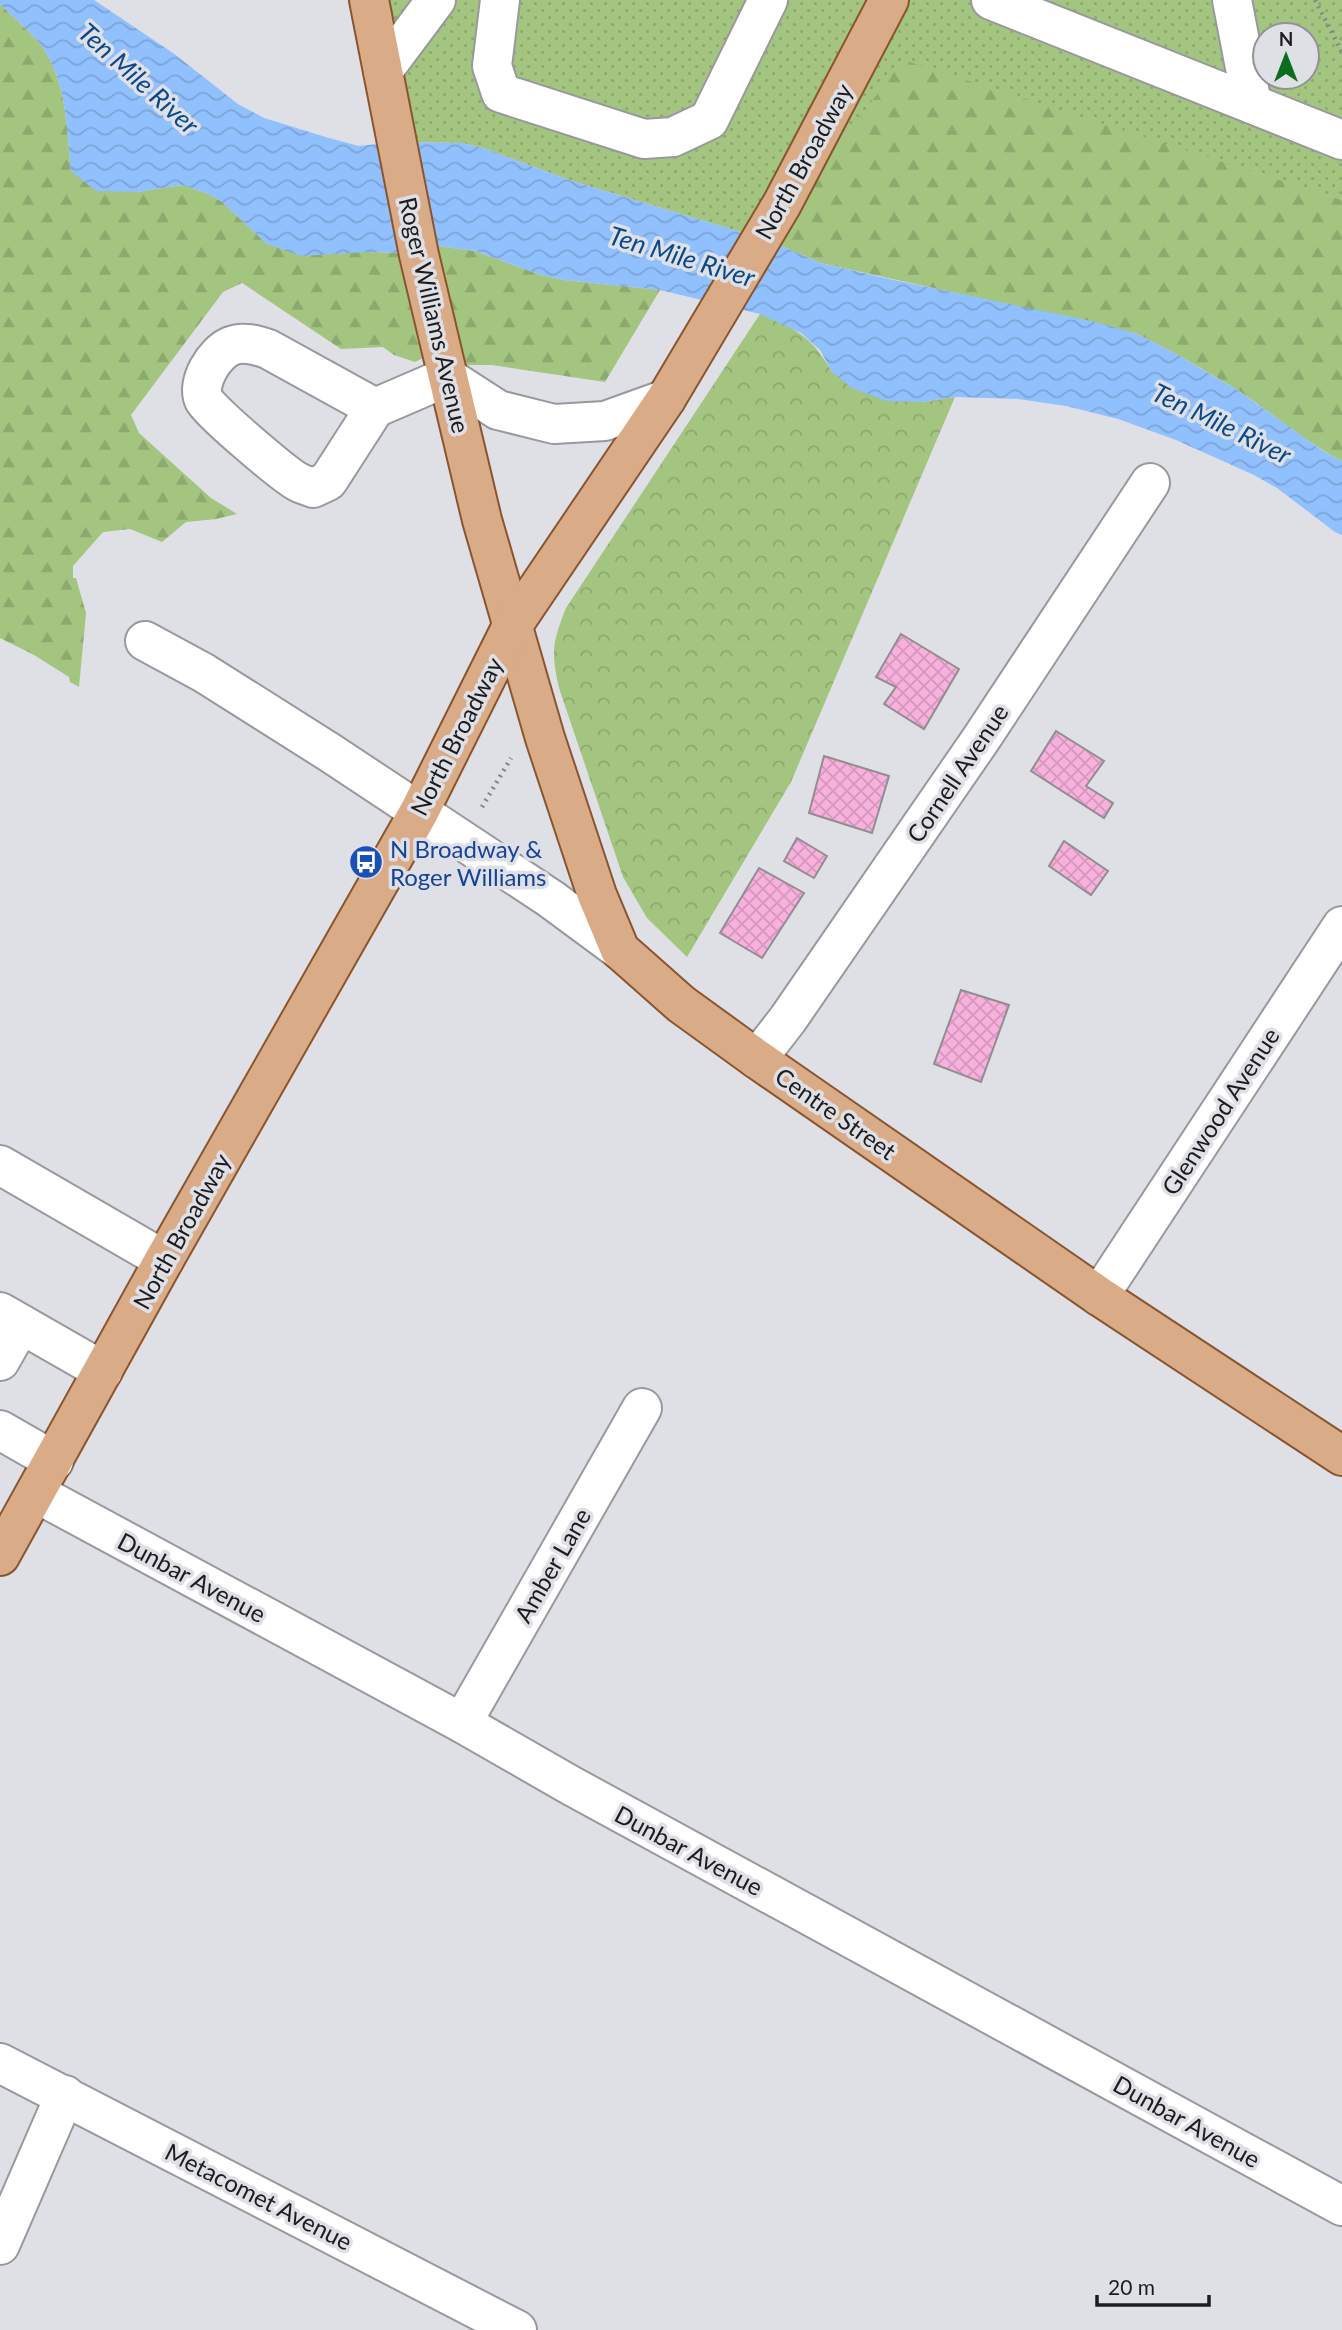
<svg xmlns="http://www.w3.org/2000/svg" width="1342" height="2330" viewBox="0 0 1342 2330" font-family="Lato,sans-serif">
<style>
.grass{fill:url(#grass-dots);fill-rule:evenodd}
.forest{fill:url(#forest-firs)}
.park{fill:url(#park-crowns)}
.water{fill:url(#water-waves)}
.building{fill:url(#building-cross-hatch);stroke:#928d90;stroke-width:2}
.lines{fill:none;stroke-linecap:round;stroke-linejoin:round}
.minor-casing{stroke:#98999e;stroke-width:42}
.major-casing{stroke:#88552e;stroke-width:42}
.path{stroke:#85858a;stroke-width:4.5;stroke-dasharray:2 5;stroke-linecap:butt}
.minor{stroke:#fff;stroke-width:38}
.major{stroke:#daab87;stroke-width:38}
.labels{text-anchor:middle;dominant-baseline:central;stroke-width:7;stroke-linejoin:round;paint-order:stroke}
.street-label{font-size:24px;fill:#1c1c1e;stroke:#dfe0e6}
.transit-label{font-size:24px;fill:#164399;stroke:#dfe0e6;text-anchor:start}
.water-label{font-size:26px;font-style:italic;fill:#09498b;stroke:#dfe0e6}
</style>
<defs>
<pattern id="grass-dots" width="8" height="8" patternUnits="userSpaceOnUse" patternTransform="scale(1.75)"><rect width="8" height="8" fill="#a3c580"/><path d="M2 2h.1M6 6h.1" fill="none" stroke="#8ca96e" stroke-width="1.8" stroke-linecap="round"/></pattern>
<pattern id="forest-firs" width="22" height="20" patternUnits="userSpaceOnUse" patternTransform="scale(1.75)"><rect width="22" height="20" fill="#a3c580"/><path d="M5 1l3.5 6h-7zM16 11l3.5 6h-7z" fill="#8ca96e"/></pattern>
<pattern id="park-crowns" width="20" height="18" patternUnits="userSpaceOnUse" patternTransform="scale(1.75)"><rect width="20" height="18" fill="#a3c580"/><path d="M2 6a3 3 0 1 1 6 0M12 15a3 3 0 1 1 6 0" fill="none" stroke="#8ca96e"/></pattern>
<pattern id="water-waves" width="16" height="10" patternUnits="userSpaceOnUse" patternTransform="scale(1.75)"><rect width="16" height="10" fill="#90c0fd"/><path d="M0 5q4-4 8 0t8 0" fill="none" stroke="#7ca4d8"/></pattern>
<pattern id="building-cross-hatch" width="8" height="8" patternUnits="userSpaceOnUse" patternTransform="scale(1.75)"><rect width="8" height="8" fill="#f8b0dd"/><path d="M0 0l8 8M0 8l8-8" fill="none" stroke="#d497bd"/></pattern>
</defs>
<rect width="100%" height="100%" fill="#dfe0e6"/>
<path class="grass" d="M 359,0 L 1342,0 L 1342,200 L 1267,177 L 767,240 L 572,181 L 483,148 L 463,143 L 393,142 ZM 1265,35 L 1307,35 L 1307,77 L 1265,77 Z"/>
<g class="forest">
<path d="M 0,4 C 12,16 24,26 35,38 C 68,75 66,125 71,171 L 137,192 L 182,185 L 209,194 L 221,201 L 267,244 L 367,252 L 418,253 L 438,246 L 475,251 L 541,275 L 564,280 L 660,290 L 605,382 L 492,365 L 445,365 L 437,351 L 415,362 L 394,355 L 383,347 L 341,349 L 242,283 L 223,292 L 131,415 L 139,433 L 211,498 L 237,514 L 216,519 L 186,522 L 162,542 L 130,529 L 103,532 L 73,566 L 73,578 L 76,578 L 86,613 L 79,687 L 70,682 L 69,677 L 34,655 L 0,638 Z"/>
<path d="M 903,60 L 1342,200 L 1342,461 C 1305,442 1274,414 1239,391 C 1205,370 1170,350 1135,333 L 821,263 L 767,240 Z"/>
</g>
<path class="park" d="M 760,314 C 797,329 812,337 832,372 L 921,402 L 955,397 L 791,782 L 687,957 L 647,918 L 623,877 L 559,688 C 551,652 552,643 566,608 Z"/>
<path class="water" d="M 0,0 L 94,0 L 173,53 L 238,104 L 264,118 L 329,138 L 359,146 L 393,142 L 463,143 L 483,148 L 572,181 L 767,240 L 821,263 L 894,280 L 1091,321 L 1135,333 L 1171,351 L 1239,391 L 1323,451 L 1342,461 L 1342,535 L 1335,532 L 1277,488 L 1254,475 L 1176,440 L 1118,419 L 1066,406 L 1018,399 L 955,397 L 921,402 L 886,401 L 852,388 L 832,372 L 820,350 L 801,333 L 760,314 L 660,290 L 564,280 L 541,275 L 475,251 L 438,246 L 418,253 L 367,252 L 301,256 L 267,244 L 221,201 L 209,194 L 182,185 L 137,192 L 96,191 L 71,171 C 66,126 68,75 35,38 C 24,26 12,16 0,4 Z"/>
<g class="building">
<polygon points="901,634 959,669 924,729 884,704 896,687 876,677"/>
<polygon points="1056,731 1104,761 1086,786 1113,803 1104,818 1031,771"/>
<polygon points="824,756 889,776 872,833 809,813"/>
<polygon points="797,838 827,856 814,878 784,861"/>
<polygon points="1064,841 1108,871 1091,895 1049,866"/>
<polygon points="759,868 804,893 762,958 720,933"/>
<polygon points="961,990 1009,1005 981,1082 934,1064"/>
</g>
<g class="lines">
<g class="minor-casing">
<g id="minor">
<polyline points="500,0 492,66 501,93 644,139 673,137 709,120 768,0"/>
<polyline points="991,0 1342,140"/>
<polyline points="1232,0 1252,104"/>
<polyline points="383,71 436,0"/>
<path d="M 375,408 L 268,349 C 256,345 243,341 231,346 C 214,353 196,383 204,400 C 209,411 286,476 298,482 C 303,485 309,486 313,488 L 328,481 L 375,408 L 447,377 L 498,410 L 554,424 L 605,421 L 666,399"/>
<polyline points="145,641 204,673 329,752 551,899 620,950"/>
<polyline points="757,1059 788,1019 981,739 1150,483"/>
<polyline points="0,1165 164,1260"/>
<polyline points="1099,1296 1342,926"/>
<polyline points="0,1312 103,1371"/>
<polyline points="0,1361 21,1324"/>
<polyline points="0,1430 54,1461"/>
<polyline points="36,1493 462,1723 570,1785 1342,2206"/>
<polyline points="462,1723 642,1408"/>
<polyline points="0,2063 517,2330"/>
<polyline points="0,2245 65,2095"/>
</g>
</g>
<g class="major-casing">
<g id="major">
<polyline points="369,0 419,255 482,520 545,738 597,895 620,950 681,1004 757,1059 1099,1296 1342,1456"/>
<polyline points="0,1556 164,1260 419,812 511,628 666,399 782,204 889,0"/>
</g>
</g>
<g class="path">
<polyline points="1315,0 1342,52"/>
<polyline points="482,807 511,758"/>
</g>
<use href="#minor" class="minor"/>
<use href="#major" class="major"/>
</g>
<defs>
<g id="bus-disc" transform="scale(1.75)"><circle r="9.5" fill="#1a4fb4" stroke="#dfe0e6"/><path d="M-5-6H5V4H4V6H2V4H-2V6H-4V4H-5ZM-3.5-4V0h7V-4ZM-3.5 1.2v1.5H-2V1.2ZM2 1.2v1.5H3.5V1.2Z" fill="#fff"/></g>
</defs>
<g fill-rule="evenodd">
<use href="#bus-disc" x="366" y="862"/>
</g>
<g class="labels">
<g class="street-label">
<text transform="translate(803 161) rotate(-61)">North Broadway</text>
<text transform="translate(435 315) rotate(77)">Roger Williams Avenue</text>
<text transform="translate(456 736) rotate(-63)">North Broadway</text>
<text transform="translate(957 773) rotate(-56)">Cornell Avenue</text>
<text transform="translate(1220 1111) rotate(-57)">Glenwood Avenue</text>
<text transform="translate(836 1113) rotate(35)">Centre Street</text>
<text transform="translate(181 1231) rotate(-61)">North Broadway</text>
<text transform="translate(552 1565) rotate(-60)">Amber Lane</text>
<text transform="translate(192 1577) rotate(28)">Dunbar Avenue</text>
<text transform="translate(689 1850) rotate(28)">Dunbar Avenue</text>
<text transform="translate(1187 2121) rotate(29)">Dunbar Avenue</text>
<text transform="translate(259 2196) rotate(27)">Metacomet Avenue</text>
</g>
<g class="transit-label">
<text x="390" y="848">N Broadway &amp;<tspan x="390" dy="28">Roger Williams</tspan></text>
</g>
<g class="water-label">
<text transform="translate(139 78) rotate(42)">Ten Mile River</text>
<text transform="translate(682 256) rotate(17)">Ten Mile River</text>
<text transform="translate(1222 423) rotate(26)">Ten Mile River</text>
</g>
</g>
<g transform="translate(1286 56)"><circle r="33" fill="#dfe0e6" stroke="#919296" stroke-width="2"/>
<path d="M0-5L12 26L0 18L-12 26Z" fill="#0a6e1c"/>
<text y="-10" font-size="19" font-weight="bold" text-anchor="middle" fill="#1c1c1e">N</text>
</g>
<path d="M1097 2295v10h112v-10" fill="none" stroke="#1c1c1e" stroke-width="3.5"/>
<text x="1108" y="2295" font-size="21" fill="#1c1c1e" stroke="#dfe0e6" stroke-width="5" paint-order="stroke">20 m</text>
</svg>
